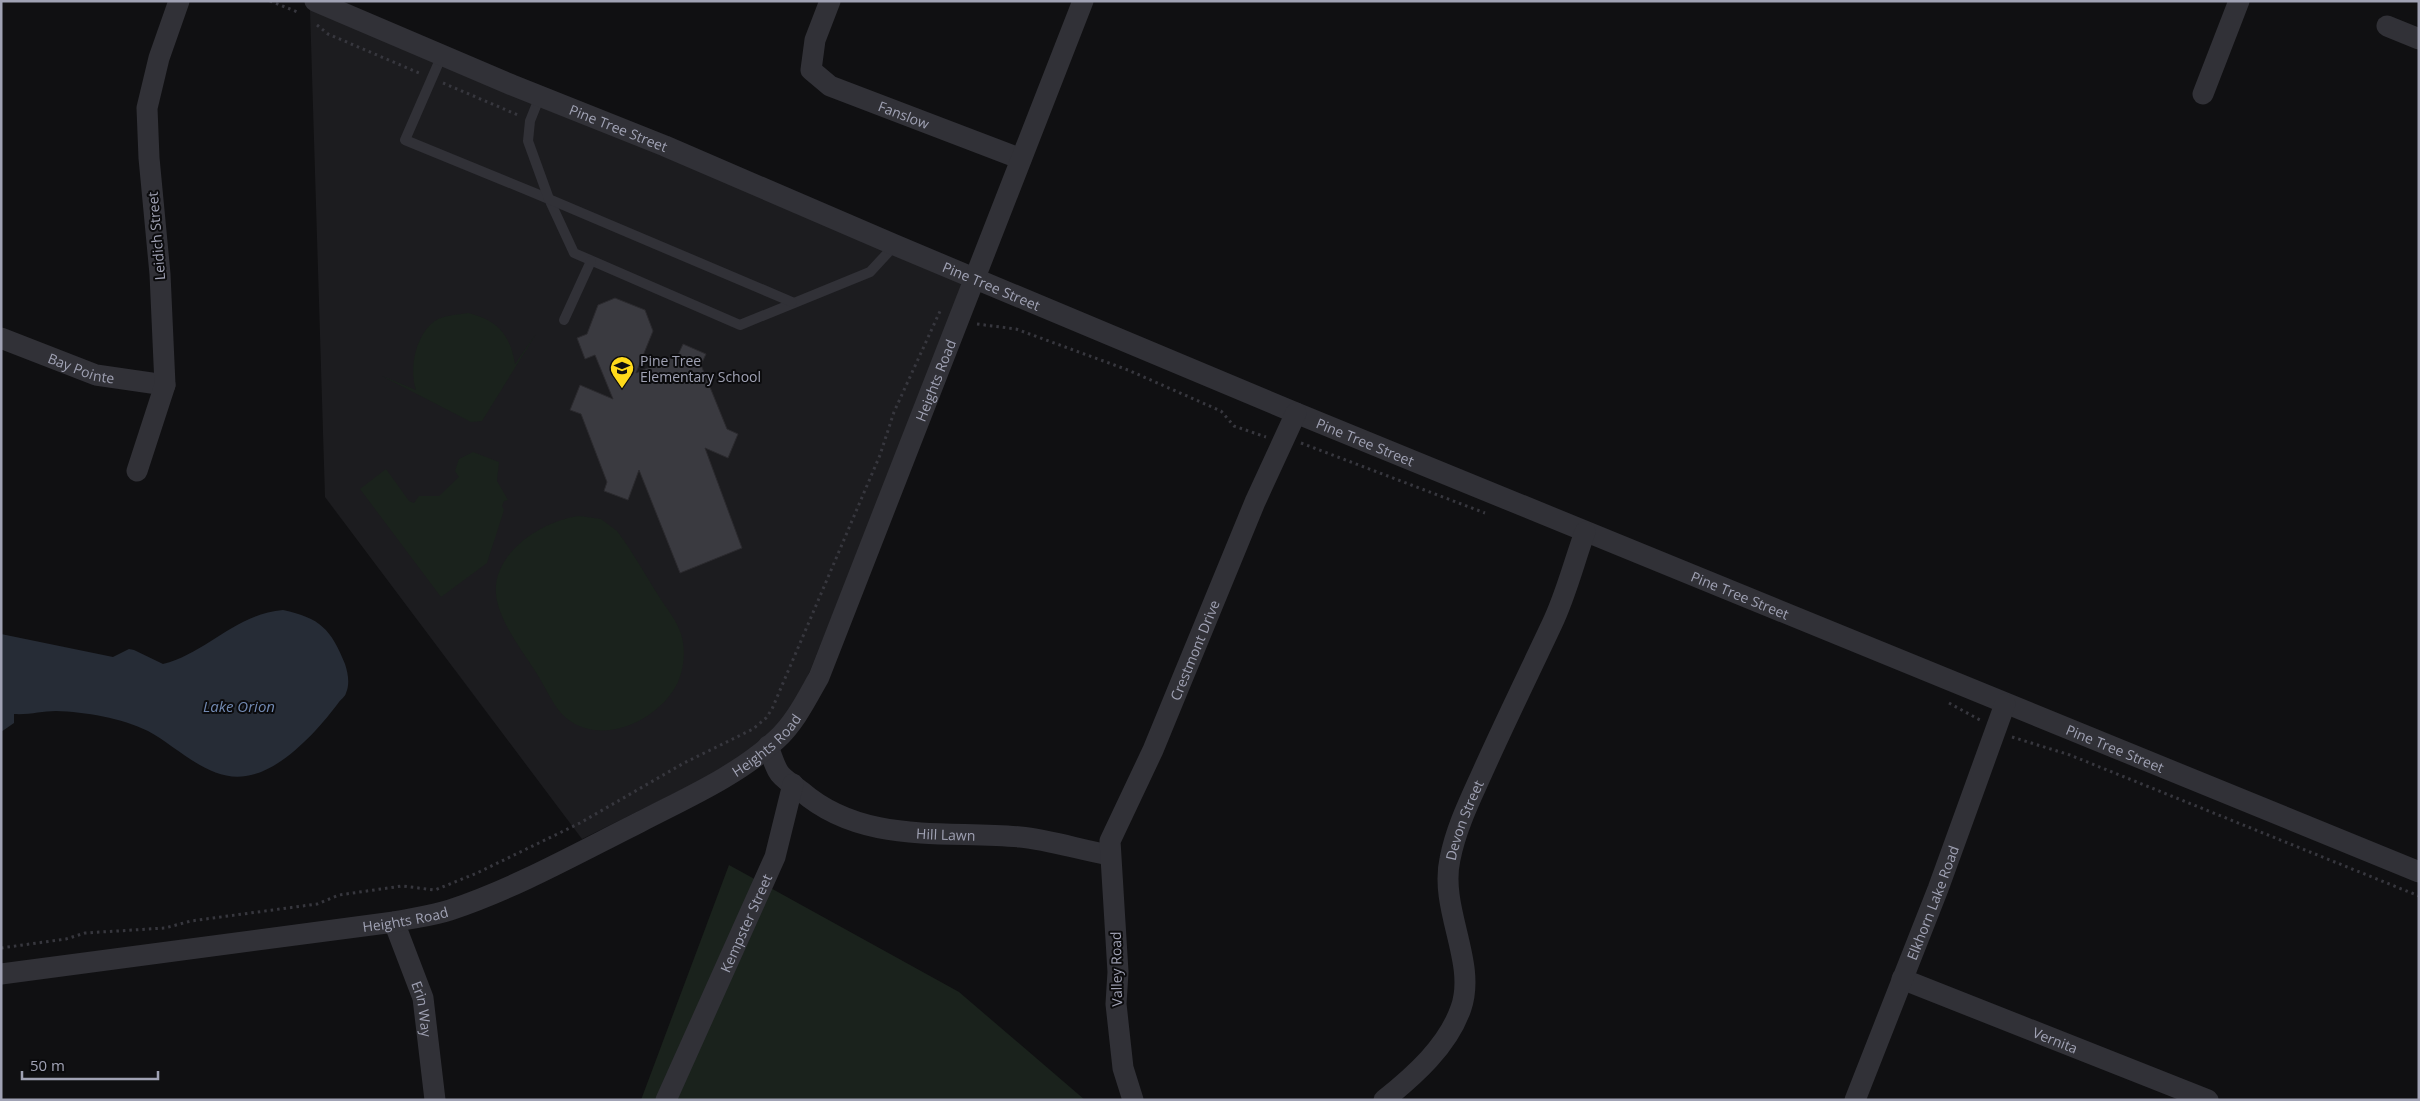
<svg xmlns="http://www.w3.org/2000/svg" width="2420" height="1101" viewBox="0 0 2420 1101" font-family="'Open Sans',sans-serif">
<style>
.built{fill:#1c1c1f}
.green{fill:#1a221c}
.water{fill:#262c36}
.building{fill:#3a3a40;stroke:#2b2a2e}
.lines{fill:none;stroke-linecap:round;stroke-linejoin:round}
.path{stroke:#37373e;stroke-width:3;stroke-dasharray:2.5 4;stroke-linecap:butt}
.service{stroke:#313137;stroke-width:10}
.minor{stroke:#313137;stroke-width:21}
.labels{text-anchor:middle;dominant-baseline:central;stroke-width:4;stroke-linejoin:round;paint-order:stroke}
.street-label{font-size:14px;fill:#a0a2b4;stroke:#0b0b0d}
.poi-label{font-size:14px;fill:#a0a2b4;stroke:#0b0b0d;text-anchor:start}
.water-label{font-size:15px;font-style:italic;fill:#728ab3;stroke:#0b0b0d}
</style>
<rect width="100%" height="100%" fill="#101012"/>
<polygon class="built" points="310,9 966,282 802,691 777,731 740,761 582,839 325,497"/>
<g class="green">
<path d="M 468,313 C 497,320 510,334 515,364 L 536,334 L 482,421 L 471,422 L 382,376 L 416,390 C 409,370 415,339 431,324 C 440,315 456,315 468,313 Z"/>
<polygon points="473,452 499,462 497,481 508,500 504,501 502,506 504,510 487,563 441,597 360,489 386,469 409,501 414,503 419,496 439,496 459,477 455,471 459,459"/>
<path d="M 580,516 L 601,519 L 617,531 C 633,552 646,576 660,598 C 667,609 677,621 681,634 C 686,649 684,668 678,682 C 661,719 603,748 566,718 C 554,708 546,688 537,674 C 523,652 503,627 497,601 C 487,556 541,520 580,516 Z"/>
<polygon points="729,865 959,992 1085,1100 641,1100"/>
</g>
<path class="water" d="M 283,610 C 320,618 331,629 345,664 C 348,673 350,684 346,693 C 345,697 341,699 339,702 C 319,729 282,771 246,776 C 209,782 178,747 148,731 C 122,718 85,712 56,711 C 42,711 29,715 14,714 L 14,723 L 1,732 L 1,634 L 113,657 L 129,649 L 134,650 L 163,664 C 207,653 235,614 283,610 Z"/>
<polygon class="building" points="615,298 645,310 653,331 636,373 678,355 683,344 706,354 701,365 727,429 738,434 728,458 705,448 742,548 680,573 639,470 628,500 604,491 607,482 581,414 570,410 580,385 613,399 595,355 585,359 577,338 587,334 598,305"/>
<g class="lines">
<g class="path">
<polyline points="270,1 300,13"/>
<polyline points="317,25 328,34 419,73"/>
<polyline points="443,83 518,115"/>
<polyline points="977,324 1016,329 1128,370 1221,411 1234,426 1266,437"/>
<polyline points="1301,443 1485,513"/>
<polyline points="1949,703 1980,720"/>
<polyline points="2012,737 2070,755 2419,896"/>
<polyline points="1,948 66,939 85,933 165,928 191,921 317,904 339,895 402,886 435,890 477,873 580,823 684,763 753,729 766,718 772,709 880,455 894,412 941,309"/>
</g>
<g class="service">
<polyline points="442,55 405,140 549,199 574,253 740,325 870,272 895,245"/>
<polyline points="540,96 530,121 528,141 549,199 792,302"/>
<polyline points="564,320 591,261"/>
</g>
<g class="minor">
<path id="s1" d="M 315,1 L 512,85 L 665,146 L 895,245 L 1296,413 L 2419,872"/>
<path id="s2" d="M 830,1 L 815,40 L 811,70 L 830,86 L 1021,159"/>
<polyline points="2387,26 2419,39"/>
<polyline points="2203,94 2239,1"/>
<path id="s3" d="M 1,338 L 96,375 L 165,385"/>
<polyline points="137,471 165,385 160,274 149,158 147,108 159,58 179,1"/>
<path id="s4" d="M 768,746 C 771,754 774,764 778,771 C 782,779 794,785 801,791 C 863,845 945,830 1020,837 C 1051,840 1080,850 1110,855"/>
<path id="s5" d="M 394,922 L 423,998 L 435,1100"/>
<path id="s6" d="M 1,974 L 394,922 C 412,918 432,916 450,910 C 516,888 578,853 640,822 C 686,798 737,776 776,740 C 795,723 807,698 819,677 L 1083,1"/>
<path id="s7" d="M 1902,979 L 2208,1100"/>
<path id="s8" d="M 666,1100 L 775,857 L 793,784"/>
<path id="s9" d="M 1133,1100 L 1123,1068 L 1116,1004 L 1118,972 L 1110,841 L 1153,750 L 1255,502 L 1296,413"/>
<path id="s10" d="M 1384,1100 C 1414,1076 1448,1046 1461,1008 C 1477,962 1439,909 1450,859 C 1456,828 1470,800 1483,771 C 1505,722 1529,673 1552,624 C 1566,595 1574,562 1585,532"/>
<path id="s11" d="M 1855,1100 L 1938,889 L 2005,704"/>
</g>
</g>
<defs>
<g id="school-pin" transform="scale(1.25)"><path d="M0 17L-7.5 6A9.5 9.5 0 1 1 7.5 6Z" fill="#ffda1b" stroke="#0b0b0d"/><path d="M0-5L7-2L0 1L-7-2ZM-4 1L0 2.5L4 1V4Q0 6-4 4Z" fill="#111"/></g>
</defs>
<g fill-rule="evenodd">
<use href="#school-pin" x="622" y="368"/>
</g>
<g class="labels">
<g class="street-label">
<text stroke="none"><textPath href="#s2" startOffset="176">Fanslow</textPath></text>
<text stroke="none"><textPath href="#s1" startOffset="329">Pine Tree Street</textPath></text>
<text transform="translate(156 236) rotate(-95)">Leidich Street</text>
<text stroke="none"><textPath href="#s1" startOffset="734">Pine Tree Street</textPath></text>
<text stroke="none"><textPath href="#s3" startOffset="86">Bay Pointe</textPath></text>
<text stroke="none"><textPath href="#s6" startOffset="1218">Heights Road</textPath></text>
<text stroke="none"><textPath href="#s1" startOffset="1139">Pine Tree Street</textPath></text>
<text stroke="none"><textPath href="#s1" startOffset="1544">Pine Tree Street</textPath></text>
<text stroke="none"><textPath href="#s9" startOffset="470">Crestmont Drive</textPath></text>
<text stroke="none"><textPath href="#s6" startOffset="812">Heights Road</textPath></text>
<text stroke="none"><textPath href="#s1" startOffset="1949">Pine Tree Street</textPath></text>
<text stroke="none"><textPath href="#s10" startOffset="314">Devon Street</textPath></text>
<text stroke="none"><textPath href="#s4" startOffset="212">Hill Lawn</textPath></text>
<text stroke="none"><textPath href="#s11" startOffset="212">Elkhorn Lake Road</textPath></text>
<text stroke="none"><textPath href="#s6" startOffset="408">Heights Road</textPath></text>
<text stroke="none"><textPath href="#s8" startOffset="194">Kempster Street</textPath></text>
<text transform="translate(1116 969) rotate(-91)">Valley Road</text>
<text stroke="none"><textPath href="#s5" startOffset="92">Erin Way</textPath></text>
<text stroke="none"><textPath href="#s7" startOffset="165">Vernita</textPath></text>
</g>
<g class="poi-label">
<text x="640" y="360">Pine Tree<tspan x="640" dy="16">Elementary School</tspan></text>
</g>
<g class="water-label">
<text x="239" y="706">Lake Orion</text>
</g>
</g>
<rect width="2420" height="1101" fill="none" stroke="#a0a2b4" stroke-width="5"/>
<path d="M22 1071v8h136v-8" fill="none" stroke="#a0a2b4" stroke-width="2.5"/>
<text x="30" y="1071" font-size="15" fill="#a0a2b4" stroke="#0b0b0d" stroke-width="4" paint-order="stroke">50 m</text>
</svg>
